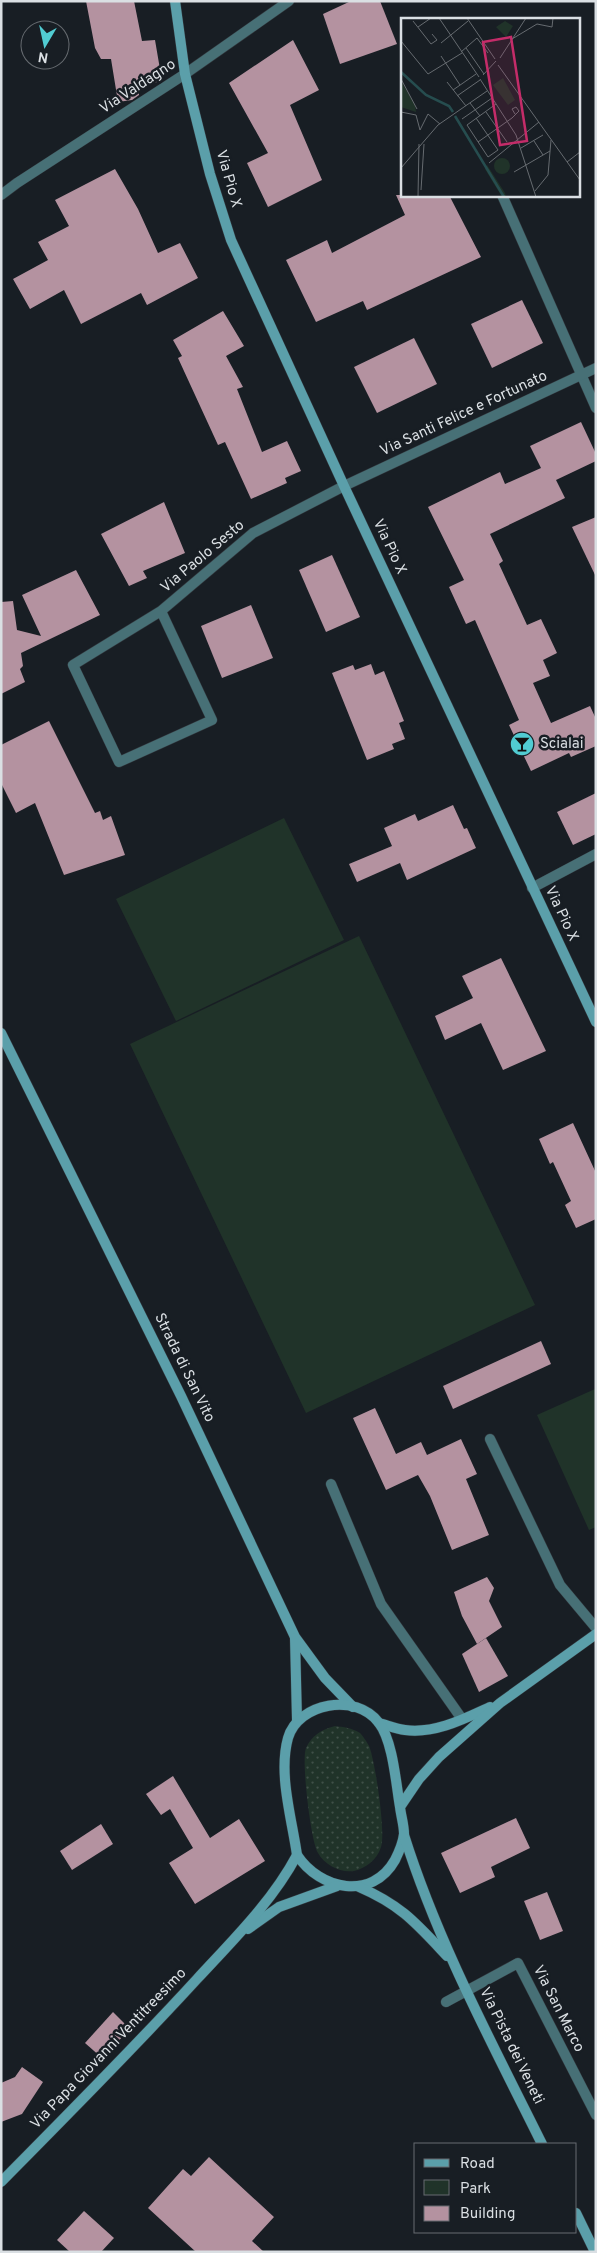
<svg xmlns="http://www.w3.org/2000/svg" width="597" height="2253" viewBox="0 0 597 2253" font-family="Overpass,sans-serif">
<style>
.grass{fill:url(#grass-dots)}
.park{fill:#203329}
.building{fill:#b492a0}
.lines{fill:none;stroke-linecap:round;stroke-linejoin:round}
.street-casing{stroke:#33393f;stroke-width:11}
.secondary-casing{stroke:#33393f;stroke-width:11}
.street{stroke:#477076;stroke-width:10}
.secondary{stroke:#5b9faa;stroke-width:10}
.labels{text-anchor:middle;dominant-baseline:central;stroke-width:5;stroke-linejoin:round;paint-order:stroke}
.street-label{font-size:15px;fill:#dadfe3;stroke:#181e24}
.poi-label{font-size:15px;fill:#dadfe3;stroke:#181e24;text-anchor:start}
.inset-river{fill:none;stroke:#264d4f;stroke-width:2.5}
.inset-road{fill:none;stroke:#666b70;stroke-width:1}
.view{fill:#c42c69;fill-opacity:0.15;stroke:#c42c69;stroke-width:2.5}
.inset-edge{fill:none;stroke:#dadfe3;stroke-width:2.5}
</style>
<defs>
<pattern id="grass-dots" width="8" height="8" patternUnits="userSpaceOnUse" patternTransform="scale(1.25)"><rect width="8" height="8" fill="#203329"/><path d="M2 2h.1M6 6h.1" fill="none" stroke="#405048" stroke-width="1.8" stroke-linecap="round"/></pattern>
</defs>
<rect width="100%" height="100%" fill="#181e24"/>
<path class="grass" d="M 335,1726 C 343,1727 352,1728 360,1733 C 363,1736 367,1742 369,1746 C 375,1760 386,1833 381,1847 C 377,1860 366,1868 354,1871 C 340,1873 325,1865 318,1853 C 311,1842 301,1760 306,1748 C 312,1735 321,1730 335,1726 Z"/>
<g class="park">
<polygon points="284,818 344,940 176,1021 116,899"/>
<polygon points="359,936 535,1305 306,1413 130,1044"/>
<polygon points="595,1389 596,1527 589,1530 537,1415"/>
</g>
<g class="building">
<polygon points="86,1 134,1 142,41 155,40 162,81 139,86 139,95 132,100 118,102 111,59 101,59 95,48"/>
<polygon points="351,1 380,1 397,44 340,64 323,14"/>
<polygon points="293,40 319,90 290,105 322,180 268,207 247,163 268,153 229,83"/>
<polygon points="115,169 138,209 158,253 180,243 198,278 147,305 141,293 81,324 64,290 30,309 13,279 48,260 38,242 69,226 55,200"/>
<polygon points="396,195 449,195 481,257 367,310 363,301 316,322 286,260 327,240 332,253 405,215"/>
<polygon points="522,300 543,343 492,368 471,324"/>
<polygon points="223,311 244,346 226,356 243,387 237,389 262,452 287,441 301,471 285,478 287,483 251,499 225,442 218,445 178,358 182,356 173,340"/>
<polygon points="414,338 437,384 377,413 354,367"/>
<polygon points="581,422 596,454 596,461 556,480 565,498 490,534 503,561 499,564 527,625 541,619 557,653 543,660 550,676 533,683 551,723 590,706 596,719 596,746 571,757 569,753 531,771 509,725 519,720 475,620 466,624 449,587 464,580 428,507 500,472 505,484 541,468 530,446"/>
<polygon points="164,502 185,553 143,571 147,578 129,586 101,534"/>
<polygon points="596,517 596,577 572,527"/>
<polygon points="332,555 360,617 326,632 299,570"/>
<polygon points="76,570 100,615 21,653 23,666 20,669 25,682 1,694 1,602 13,601 17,630 41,636 22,595"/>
<polygon points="251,605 273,658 222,678 201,626"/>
<polygon points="371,664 375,675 384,671 404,721 399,723 405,739 392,744 394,749 367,760 332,673 353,665 355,670"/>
<polygon points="49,721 95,813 100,811 103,820 111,816 125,855 64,875 35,803 16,813 1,783 1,745"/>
<polygon points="596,793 596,834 573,845 557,812"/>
<polygon points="453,805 464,829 467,828 476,848 407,880 400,863 357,882 349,864 392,846 384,828 415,814 418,821"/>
<polygon points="501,958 546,1051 503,1070 481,1023 445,1040 435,1016 473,998 462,976"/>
<polygon points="573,1123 596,1173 596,1219 576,1228 565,1205 571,1201 553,1162 550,1164 539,1139"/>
<polygon points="541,1341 551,1364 453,1409 443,1386"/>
<polygon points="375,1408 396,1454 421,1442 427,1455 461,1439 477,1474 466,1479 489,1535 452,1550 430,1496 418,1475 386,1490 353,1418"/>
<polygon points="487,1577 494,1588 489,1601 502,1627 477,1644 462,1616 454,1592"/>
<polygon points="486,1638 508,1676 479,1692 462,1654"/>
<polygon points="173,1776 210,1838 239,1819 265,1861 195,1904 169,1863 193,1848 170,1809 161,1815 146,1794"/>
<polygon points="516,1818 530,1848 491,1867 495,1877 460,1893 441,1853"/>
<polygon points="101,1824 113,1844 72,1870 60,1851"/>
<polygon points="547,1892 563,1931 540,1940 524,1901"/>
<polygon points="113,2012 130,2029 102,2058 85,2043"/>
<polygon points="22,2067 43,2082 22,2114 1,2122 1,2083 15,2077"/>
<polygon points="209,2157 274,2217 252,2241 264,2252 196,2252 148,2208 183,2169 191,2176"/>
<polygon points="84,2211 114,2238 101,2252 70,2252 57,2240"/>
</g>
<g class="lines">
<g class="street-casing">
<g id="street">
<polyline points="1,195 17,183 185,74 289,1"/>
<polyline points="502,195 596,408"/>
<polyline points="161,611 212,720 119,762 73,665 161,611 253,533 344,486 596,368"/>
<polyline points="532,888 596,854"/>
<polyline points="490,1439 560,1585 596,1628"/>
<polyline points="331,1484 381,1604 462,1719"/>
<polyline points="446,2002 518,1963 596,2115"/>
</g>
</g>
<g class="secondary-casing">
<g id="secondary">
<polyline points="175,1 185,74 210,174 231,240 344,486 596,1022"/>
<polyline points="1,1033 181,1396 295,1637 325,1678 353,1707"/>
<polyline points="295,1638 297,1720"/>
<path d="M 379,1723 C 387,1725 396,1729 405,1730 C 435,1734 464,1719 490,1707"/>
<path d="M 400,1807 C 396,1784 393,1741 379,1723 C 356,1692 298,1703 288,1738 C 278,1774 292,1819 297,1855 C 320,1890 372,1901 395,1860 C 399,1852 403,1842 404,1834 C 404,1825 401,1816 400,1807 L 419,1779 L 439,1757 L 500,1703 L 596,1634"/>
<path d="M 404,1835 C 438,1943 492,2043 542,2144"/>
<path d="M 359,1887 C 401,1905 416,1923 447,1956"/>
<polyline points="248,1929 279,1907 337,1886"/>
<path d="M 1,2182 C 67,2115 133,2049 197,1979 C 232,1941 272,1902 297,1855"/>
<polyline points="576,2213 595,2252"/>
</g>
</g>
<use href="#street" class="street"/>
<use href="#secondary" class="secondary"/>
</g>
<defs>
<g id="bar-disc" transform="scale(1.25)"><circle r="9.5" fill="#51ccd2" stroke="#181e24"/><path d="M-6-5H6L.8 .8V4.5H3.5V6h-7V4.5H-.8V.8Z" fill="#111"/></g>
</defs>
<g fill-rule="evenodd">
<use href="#bar-disc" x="522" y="744"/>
</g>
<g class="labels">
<g class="street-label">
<text transform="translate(138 87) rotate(-33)">Via Valdagno</text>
<text transform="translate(228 179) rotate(74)">Via Pio X</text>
<text transform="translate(464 414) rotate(-25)">Via Santi Felice e Fortunato</text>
<text transform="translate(389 547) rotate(65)">Via Pio X</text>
<text transform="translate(203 557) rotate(-40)">Via Paolo Sesto</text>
<text transform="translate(561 914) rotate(65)">Via Pio X</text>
<text transform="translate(184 1368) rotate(64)">Strada di San Vito</text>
<text transform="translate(558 2009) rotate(63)">Via San Marco</text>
<text transform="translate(511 2046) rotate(64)">Via Pista dei Veneti</text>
<text transform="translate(109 2049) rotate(-46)">Via Papa Giovanni Ventitreesimo</text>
</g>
<g class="poi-label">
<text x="540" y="744">Scialai</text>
</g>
</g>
<g transform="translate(401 18)">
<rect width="179" height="179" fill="#181e24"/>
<path d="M93 148a8 8 0 1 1 16 0a8 8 0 1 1-16 0Z" fill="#203329"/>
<path d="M 0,63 L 14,87 L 15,94 L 0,89 ZM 86,147 L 104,175 L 105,179 L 101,179 L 84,151 Z" fill="#203329"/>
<path d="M 104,3 L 112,8 L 105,19 L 95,9 ZM 102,60 L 114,82 L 107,87 L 92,67 Z" fill="#203329"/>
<path class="inset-river" d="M 0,54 L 25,77 L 48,88 L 52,94M 54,98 L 103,179"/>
<path class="inset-road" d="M 38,0 L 78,59M 66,0 L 94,41M 12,3 L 30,26 L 36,22 L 31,16M 17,9 L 30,0M 111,21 L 136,6 L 151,9 L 152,0M 0,23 L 27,56 L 61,35M 40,25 L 67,3M 65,30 L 83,56M 60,34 L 76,20 L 87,35M 40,38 L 59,67M 99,40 L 125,0M 97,47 L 179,162M 82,57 L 95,43M 0,61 L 16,91M 79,61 L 115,117 L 135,179M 46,64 L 65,88M 52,72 L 75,56M 56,78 L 79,62M 69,85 L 79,98M 0,94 L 15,97 L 19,112 L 27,96 L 39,106M 85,94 L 106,124M 75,100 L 97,132 L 87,139 L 66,107 L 95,86M 61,101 L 91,80M 133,123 L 142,137M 77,124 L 111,100 L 118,93 L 115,89 L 111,91 L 114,96M 120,130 L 142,117M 166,144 L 179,134M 88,145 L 138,104M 0,150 L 37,107 L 86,73M 113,154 L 149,133M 20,172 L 23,126M 134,173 L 147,157 L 150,122M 17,179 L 18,126"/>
<path class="view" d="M 110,19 L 126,123 L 99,127 L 82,24 Z"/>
<rect width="179" height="179" class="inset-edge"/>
</g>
<rect width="597" height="2253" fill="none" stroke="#dadfe3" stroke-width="5"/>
<rect x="414" y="2143" width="162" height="90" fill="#181e24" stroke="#666b70"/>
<rect x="424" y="2159" width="25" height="8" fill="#5b9faa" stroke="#666b70"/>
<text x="460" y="2168" font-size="15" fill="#dadfe3">Road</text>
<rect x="424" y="2180" width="25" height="15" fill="#203329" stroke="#666b70"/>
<text x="460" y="2193" font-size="15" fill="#dadfe3">Park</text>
<rect x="424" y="2206" width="25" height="15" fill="#b492a0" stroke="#666b70"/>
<text x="460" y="2218" font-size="15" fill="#dadfe3">Building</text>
<g transform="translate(45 45) rotate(189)"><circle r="24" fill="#181e24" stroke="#666b70"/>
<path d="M0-4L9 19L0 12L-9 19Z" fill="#51ccd2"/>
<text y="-8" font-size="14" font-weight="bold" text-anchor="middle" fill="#dadfe3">N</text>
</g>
</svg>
